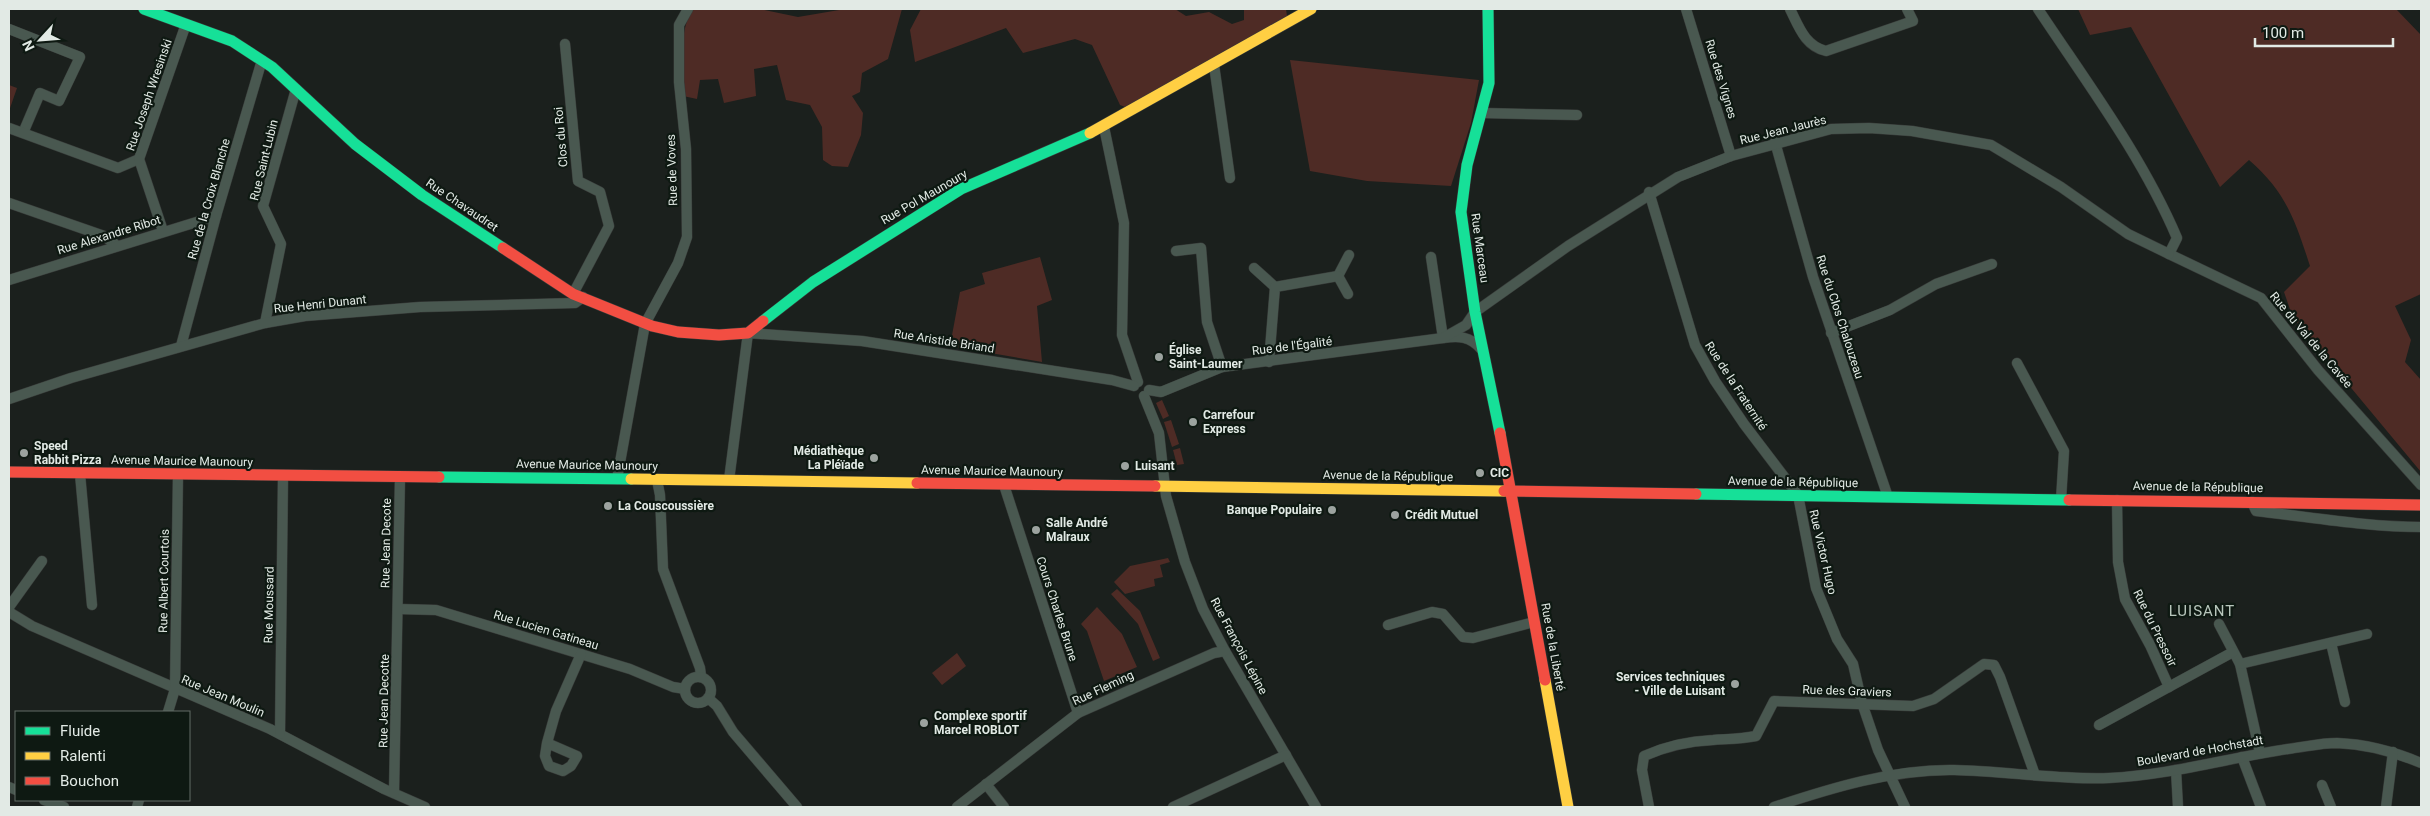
<svg xmlns="http://www.w3.org/2000/svg" width="2430" height="816" viewBox="0 0 2430 816" font-family="Roboto,sans-serif">
<style>
.green{fill:#4e2b25}
.lines{fill:none;stroke-linecap:round;stroke-linejoin:round}
.street-casing{stroke:#383b39;stroke-width:11}
.fast-casing{stroke:#383b39;stroke-width:12}
.slow-casing{stroke:#383b39;stroke-width:12}
.jam-casing{stroke:#383b39;stroke-width:12}
.street{stroke:#495850;stroke-width:10}
.fast{stroke:#16e098;stroke-width:11}
.slow{stroke:#ffcf43;stroke-width:11}
.jam{stroke:#f24e42;stroke-width:11}
.poi-dot{fill:#9ca39f;stroke:#0e1912;stroke-width:2}
.labels{text-anchor:middle;dominant-baseline:central;stroke-width:4.5;stroke-linejoin:round;paint-order:stroke}
.street-label{font-size:12px;fill:#e2eae5;stroke:#0e1912}
.poi-label{font-size:12px;font-weight:bold;fill:#e2eae5;stroke:#0e1912;text-anchor:start}
.quarter-label{font-size:15px;letter-spacing:1px;fill:#b8c6bc;stroke:#0e1912}
</style>
<rect width="100%" height="100%" fill="#1b201d"/>
<g class="green">
<path d="M 692,9 L 760,9 L 798,17 L 845,9 L 902,9 L 888,59 L 862,73 L 860,92 L 852,96 L 863,113 L 861,135 L 848,167 L 832,166 L 823,160 L 822,127 L 810,105 L 786,100 L 777,65 L 754,69 L 756,96 L 724,103 L 718,79 L 700,80 L 697,99 L 683,96 C 683,66 678,36 692,9 Z"/>
<polygon points="921,9 1175,9 1186,16 1209,12 1232,24 1244,20 1244,9 1286,9 1287,16 1130,109 1120,105 1092,45 1075,39 1023,53 1006,28 915,62 910,30"/>
<path d="M 2078,9 L 2396,9 L 2421,35 L 2421,294 L 2395,306 L 2411,340 L 2405,362 L 2421,380 L 2421,472 L 2293,318 L 2284,292 L 2310,266 C 2295,220 2286,192 2249,160 L 2220,187 L 2131,27 L 2090,35 Z"/>
<polygon points="1290,60 1479,80 1471,123 1451,186 1367,181 1310,171"/>
<polygon points="9,85 17,88 9,111"/>
<polygon points="1040,257 1052,300 1037,306 1042,362 950,346 960,292 985,284 982,273"/>
<polygon points="1162,400 1169,416 1163,419 1156,403"/>
<polygon points="1171,420 1179,444 1172,447 1164,422"/>
<polygon points="1180,448 1184,464 1177,465 1173,450"/>
<polygon points="1168,558 1170,562 1160,565 1163,577 1154,579 1155,586 1125,594 1114,582 1130,566"/>
<polygon points="1117,589 1140,611 1160,658 1153,661 1138,624 1111,594"/>
<polygon points="1097,607 1122,634 1137,667 1104,681 1087,631 1081,624"/>
<polygon points="957,653 966,666 942,685 932,673"/>
</g>
<g class="lines">
<g class="street-casing">
<g id="street">
<polyline points="1686,9 1731,156"/>
<path d="M 1790,9 C 1799,27 1805,46 1826,51 L 1913,21 L 1907,9"/>
<path d="M 2038,9 C 2087,83 2142,156 2177,238 L 2169,254 L 2261,298 L 2318,370 L 2421,485"/>
<polyline points="9,29 80,57 59,101 40,93 23,133"/>
<polyline points="565,44 578,181 600,192 609,226 573,294"/>
<polyline points="1214,65 1230,178"/>
<polyline points="1482,113 1577,115"/>
<polyline points="1104,127 1124,223 1122,335 1138,382"/>
<polyline points="9,128 118,168 139,159"/>
<polyline points="1775,142 1813,277 1888,497"/>
<polyline points="1649,192 1695,345 1715,381 1744,424 1798,495 1816,588 1837,639 1853,664 1862,703 1878,750 1905,807"/>
<polyline points="9,203 104,236 116,245"/>
<polyline points="163,231 139,159 186,24"/>
<polyline points="1176,251 1201,248 1207,322 1222,367"/>
<path d="M 1431,257 L 1443,338 C 1459,336 1470,336 1481,349"/>
<polyline points="1254,268 1275,287"/>
<polyline points="1338,276 1349,255"/>
<polyline points="9,280 216,216"/>
<polyline points="265,323 281,244 263,206 296,89"/>
<polyline points="1831,333 1890,310 1936,284 1992,264"/>
<polyline points="181,346 216,216 262,60"/>
<polyline points="1269,362 1275,287 1338,276 1348,294"/>
<polyline points="2017,363 2064,451 2061,500"/>
<polyline points="1149,390 1161,392 1222,367 1443,338 1466,325 1475,312 1568,246 1678,177 1731,156 1831,129 1869,128 1912,131 1991,145 2061,187 2128,234 2169,254"/>
<polyline points="1144,396 1159,433 1166,496 1185,562 1203,609 1225,651 1316,807"/>
<polyline points="9,399 71,378 265,323 305,316 420,307 575,303 583,297"/>
<polyline points="80,474 92,605"/>
<polyline points="617,479 645,324 678,263 687,237 686,149 679,82 679,25 688,9"/>
<polyline points="657,480 660,495 663,569 700,668 701,676"/>
<polyline points="729,480 748,333 862,341 1112,380 1134,386"/>
<polyline points="1004,485 1078,713"/>
<polyline points="2117,500 2118,562 2125,599 2150,645 2169,687"/>
<path d="M 2252,502 L 2256,511 C 2311,517 2366,527 2421,527"/>
<polyline points="9,607 42,561"/>
<polyline points="398,609 436,610 630,669 673,687 685,689"/>
<polyline points="9,612 32,626 270,729 384,789 425,807"/>
<polyline points="2219,624 2240,664 2260,753"/>
<polyline points="1388,625 1432,612 1443,614 1463,637 1473,638 1534,622"/>
<polyline points="2331,643 2345,702"/>
<polyline points="2240,664 2367,634"/>
<circle cx="698" cy="690" r="13"/>
<polyline points="708,698 717,706 733,732 797,807"/>
<polyline points="168,712 175,689 178,474"/>
<polyline points="2099,725 2233,652"/>
<polyline points="280,734 283,476"/>
<polyline points="547,743 545,756 549,766 563,771 571,766 577,756 547,743 556,711 581,654"/>
<polyline points="2242,757 2261,807"/>
<polyline points="2176,770 2178,807"/>
<polyline points="986,784 1004,807"/>
<polyline points="2322,785 2331,807"/>
<polyline points="9,787 16,790"/>
<polyline points="394,793 400,477"/>
<polyline points="44,800 64,807"/>
<polyline points="137,807 139,800"/>
<polyline points="957,807 1078,713 1214,653 1225,651"/>
<polyline points="1173,807 1286,755"/>
<path d="M 1649,807 L 1642,770 L 1644,756 C 1664,747 1690,741 1713,740 C 1727,739 1741,739 1756,736 L 1774,701 L 1913,706 L 1934,699 L 1984,664 L 1994,665 L 2000,677 L 2035,775"/>
<path d="M 1774,807 C 1831,788 1893,769 1954,770 C 2006,771 2057,780 2109,778 C 2170,775 2228,758 2288,749 C 2305,747 2320,743 2337,743 C 2365,744 2395,752 2421,763"/>
<polyline points="2386,807 2393,752"/>
</g>
</g>
<g class="fast-casing">
<g id="fast">
<polyline points="144,9 232,41 272,67 355,144 422,195 503,248"/>
<polyline points="1488,9 1489,83 1467,165 1461,212 1475,312 1500,433"/>
<polyline points="763,321 813,282 961,189 1090,133"/>
<polyline points="439,477 631,479"/>
<polyline points="1696,494 2069,500"/>
</g>
</g>
<g class="slow-casing">
<g id="slow">
<polyline points="1090,133 1311,9"/>
<polyline points="631,479 917,483"/>
<polyline points="1155,486 1504,491"/>
<polyline points="1545,680 1568,807"/>
</g>
</g>
<g class="jam-casing">
<g id="jam">
<polyline points="503,248 573,294 652,326 678,332 719,335 748,333 763,321"/>
<polyline points="1500,433 1545,680"/>
<polyline points="9,472 439,477"/>
<polyline points="917,483 1155,486"/>
<polyline points="1504,491 1696,494"/>
<polyline points="2069,500 2421,505"/>
</g>
</g>
<use href="#street" class="street"/>
<use href="#fast" class="fast"/>
<use href="#slow" class="slow"/>
<use href="#jam" class="jam"/>
</g>
<g class="poi-dot">
<circle cx="1159" cy="357" r="5"/>
<circle cx="1193" cy="422" r="5"/>
<circle cx="24" cy="453" r="5"/>
<circle cx="874" cy="458" r="5"/>
<circle cx="1125" cy="466" r="5"/>
<circle cx="1480" cy="473" r="5"/>
<circle cx="608" cy="506" r="5"/>
<circle cx="1332" cy="510" r="5"/>
<circle cx="1395" cy="515" r="5"/>
<circle cx="1036" cy="530" r="5"/>
<circle cx="1735" cy="684" r="5"/>
<circle cx="924" cy="723" r="5"/>
</g>
<g class="labels">
<g class="street-label">
<text transform="translate(1721 79) rotate(73)">Rue des Vignes</text>
<text transform="translate(149 95) rotate(-71)">Rue Joseph Wresinski</text>
<text transform="translate(1783 130) rotate(-14)">Rue Jean Jaurès</text>
<text transform="translate(561 137) rotate(-95)">Clos du Roi</text>
<text transform="translate(264 160) rotate(-76)">Rue Saint-Lubin</text>
<text transform="translate(672 170) rotate(-92)">Rue de Voves</text>
<text transform="translate(924 197) rotate(-30)">Rue Pol Maunoury</text>
<text transform="translate(209 199) rotate(-74)">Rue de la Croix Blanche</text>
<text transform="translate(462 205) rotate(34)">Rue Chavaudret</text>
<text transform="translate(109 235) rotate(-17)">Rue Alexandre Ribot</text>
<text transform="translate(1480 248) rotate(82)">Rue Marceau</text>
<text transform="translate(320 304) rotate(-6)">Rue Henri Dunant</text>
<text transform="translate(1840 317) rotate(72)">Rue du Clos Chalouzeau</text>
<text transform="translate(2311 340) rotate(50)">Rue du Val de la Cavée</text>
<text transform="translate(944 341) rotate(9)">Rue Aristide Briand</text>
<text transform="translate(1292 346) rotate(-7)">Rue de l'Égalité</text>
<text transform="translate(1736 386) rotate(57)">Rue de la Fraternité</text>
<text transform="translate(182 461) rotate(1)">Avenue Maurice Maunoury</text>
<text transform="translate(587 465) rotate(1)">Avenue Maurice Maunoury</text>
<text transform="translate(992 471) rotate(1)">Avenue Maurice Maunoury</text>
<text transform="translate(1388 476) rotate(1)">Avenue de la République</text>
<text transform="translate(1793 482) rotate(1)">Avenue de la République</text>
<text transform="translate(2198 487) rotate(1)">Avenue de la République</text>
<text transform="translate(386 543) rotate(-89)">Rue Jean Decote</text>
<text transform="translate(1823 552) rotate(77)">Rue Victor Hugo</text>
<text transform="translate(164 581) rotate(-89)">Rue Albert Courtois</text>
<text transform="translate(269 605) rotate(-89)">Rue Moussard</text>
<text transform="translate(1057 609) rotate(72)">Cours Charles Brune</text>
<text transform="translate(2155 628) rotate(64)">Rue du Pressoir</text>
<text transform="translate(546 630) rotate(17)">Rue Lucien Gatineau</text>
<text transform="translate(1239 646) rotate(62)">Rue François Lépine</text>
<text transform="translate(1553 647) rotate(80)">Rue de la Liberté</text>
<text transform="translate(1103 688) rotate(-25)">Rue Fleming</text>
<text transform="translate(1847 691) rotate(2)">Rue des Graviers</text>
<text transform="translate(223 696) rotate(23)">Rue Jean Moulin</text>
<text transform="translate(384 701) rotate(-89)">Rue Jean Decotte</text>
<text transform="translate(2200 751) rotate(-10)">Boulevard de Hochstadt</text>
</g>
<g class="poi-label">
<text x="1169" y="350">Église<tspan x="1169" dy="14">Saint-Laumer</tspan></text>
<text x="1203" y="415">Carrefour<tspan x="1203" dy="14">Express</tspan></text>
<text x="34" y="446">Speed<tspan x="34" dy="14">Rabbit Pizza</tspan></text>
<text x="864" y="451" text-anchor="end">Médiathèque<tspan x="864" dy="14">La Pléïade</tspan></text>
<text x="1135" y="466">Luisant</text>
<text x="1490" y="473">CIC</text>
<text x="618" y="506">La Couscoussière</text>
<text x="1322" y="510" text-anchor="end">Banque Populaire</text>
<text x="1405" y="515">Crédit Mutuel</text>
<text x="1046" y="523">Salle André<tspan x="1046" dy="14">Malraux</tspan></text>
<text x="1725" y="677" text-anchor="end">Services techniques<tspan x="1725" dy="14">- Ville de Luisant</tspan></text>
<text x="934" y="716">Complexe sportif<tspan x="934" dy="14">Marcel ROBLOT</tspan></text>
</g>
<g class="quarter-label">
<text x="2202" y="611">LUISANT</text>
</g>
</g>
<rect width="2430" height="816" fill="none" stroke="#e2eae5" stroke-width="20"/>
<rect x="15" y="711" width="175" height="90" fill="#0e1912" stroke="#636d66"/>
<rect x="25" y="727" width="25" height="8" fill="#16e098" stroke="#636d66"/>
<text x="60" y="736" font-size="15" fill="#e2eae5">Fluide</text>
<rect x="25" y="752" width="25" height="8" fill="#ffcf43" stroke="#636d66"/>
<text x="60" y="761" font-size="15" fill="#e2eae5">Ralenti</text>
<rect x="25" y="777" width="25" height="8" fill="#f24e42" stroke="#636d66"/>
<text x="60" y="786" font-size="15" fill="#e2eae5">Bouchon</text>
<g transform="translate(40 40) rotate(244)" stroke="#0e1912" stroke-width="4" paint-order="stroke">
<path d="M0-4L9 19L0 12L-9 19Z" fill="#e2eae5"/>
<text y="-8" font-size="14" font-weight="bold" text-anchor="middle" fill="#e2eae5">N</text>
</g>
<path d="M2255 38v8h138v-8" fill="none" stroke="#e2eae5" stroke-width="2.5"/>
<text x="2262" y="38" font-size="15" fill="#e2eae5" stroke="#0e1912" stroke-width="4" paint-order="stroke">100 m</text>
</svg>
